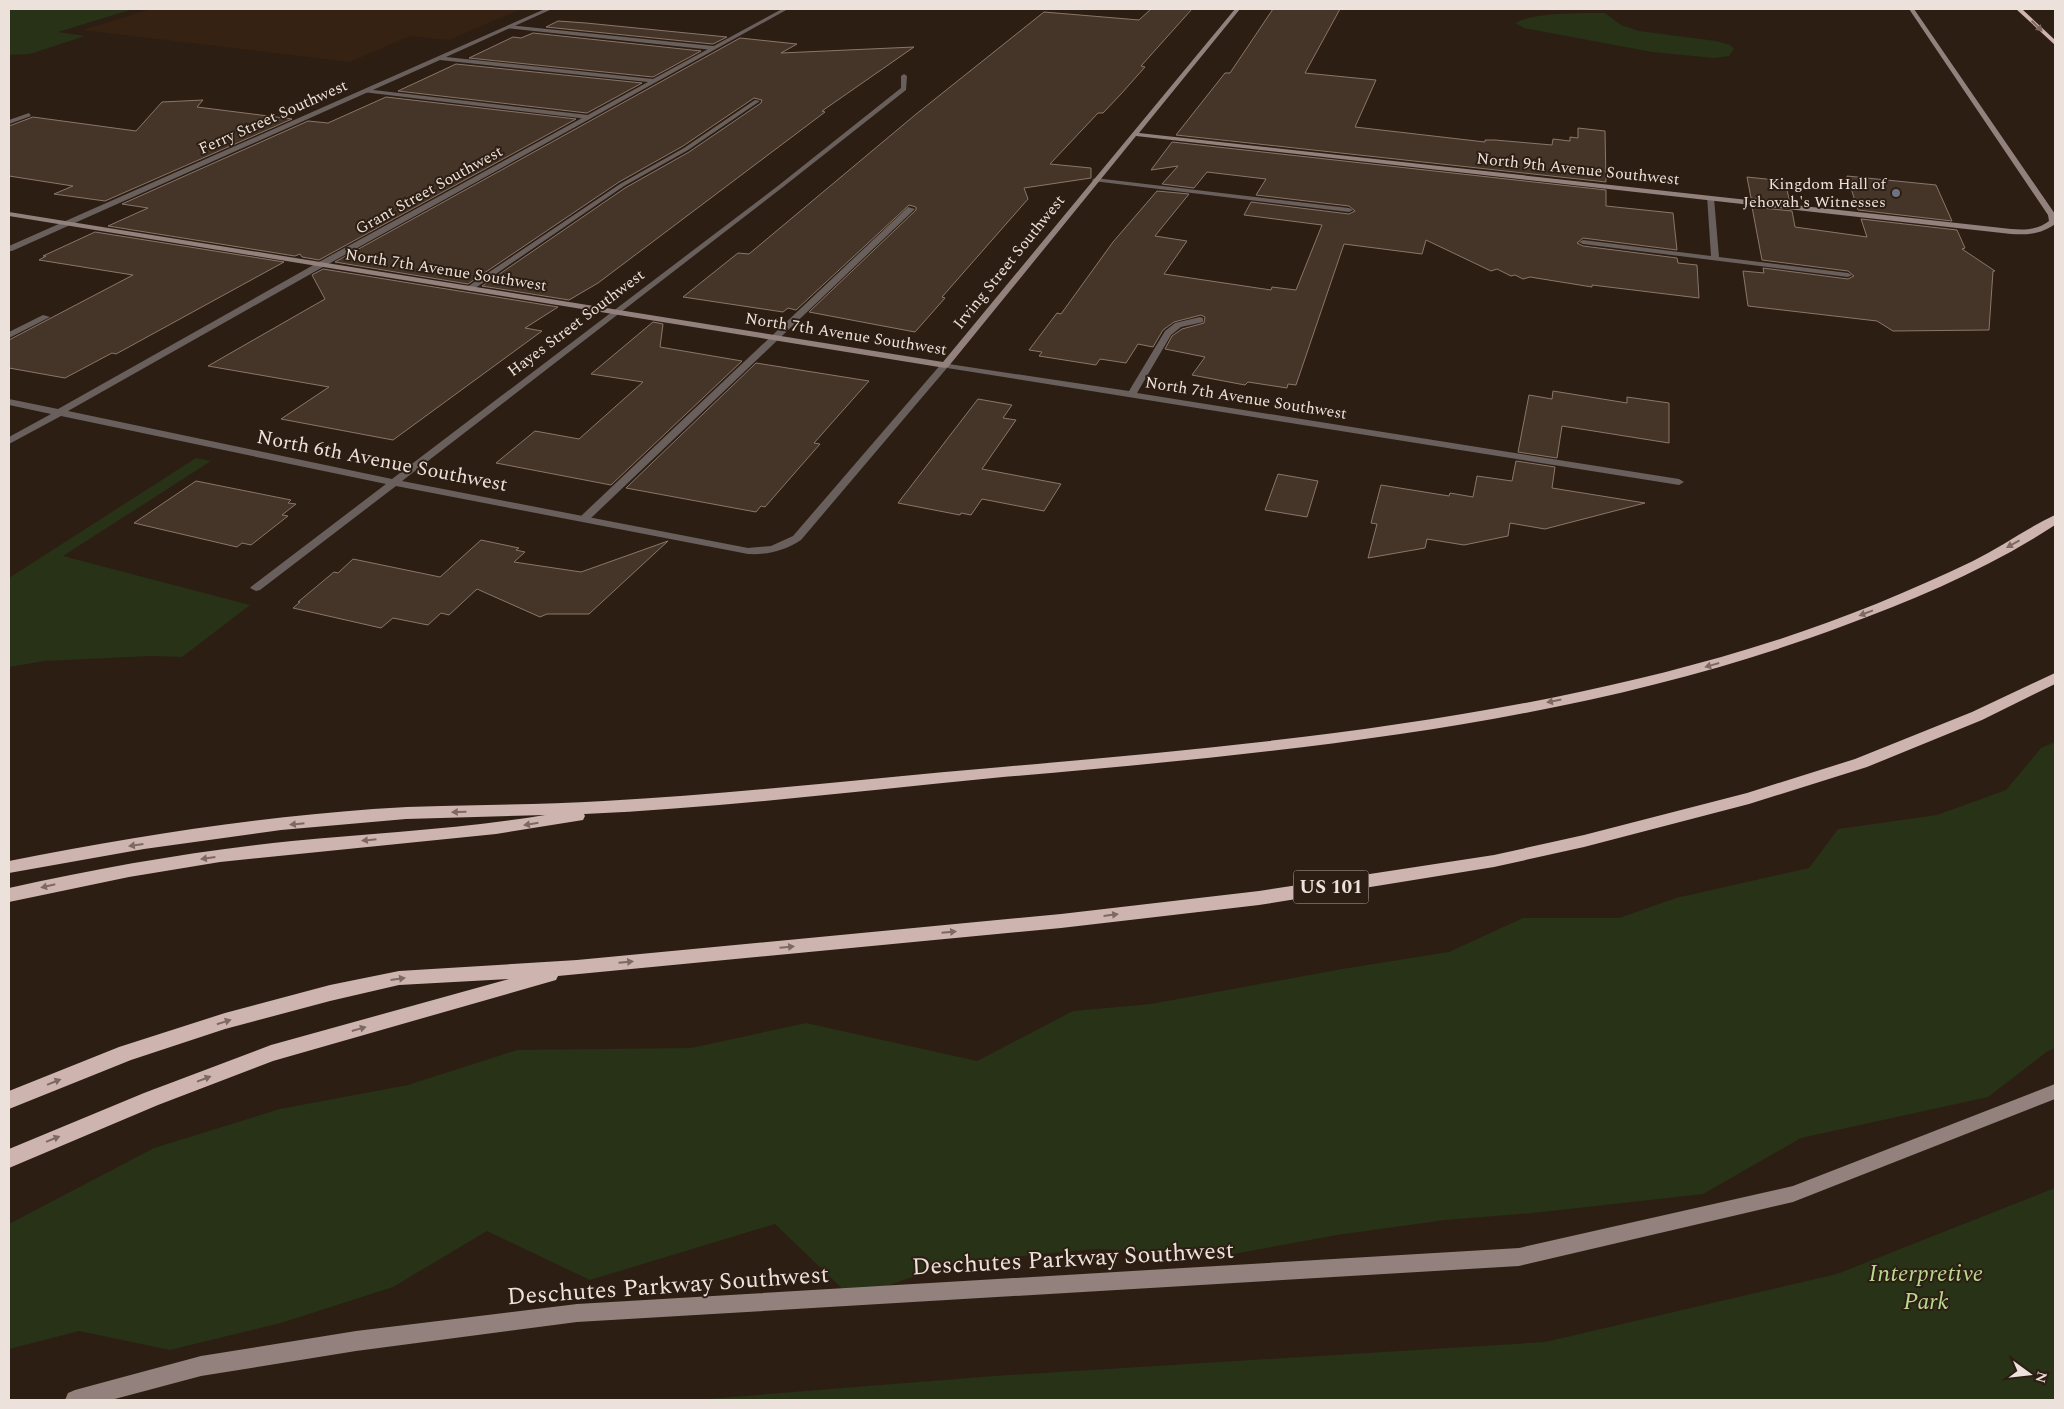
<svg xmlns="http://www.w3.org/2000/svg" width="2064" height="1409" viewBox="0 0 2064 1409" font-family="Spectral,serif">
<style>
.built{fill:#362212}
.green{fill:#273217}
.building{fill:#453529;stroke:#8a7669}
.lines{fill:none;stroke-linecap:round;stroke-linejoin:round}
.lane{fill:#695f5c;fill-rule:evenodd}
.street{fill:#695f5c;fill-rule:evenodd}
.secondary{fill:#92817d;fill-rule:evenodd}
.highway{fill:#ceb4ae;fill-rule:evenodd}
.oneway{fill:#7e6960}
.worship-dot{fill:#6b7280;stroke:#2d1e13;stroke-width:2}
.labels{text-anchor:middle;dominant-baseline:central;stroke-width:4;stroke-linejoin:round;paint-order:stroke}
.far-street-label{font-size:16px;fill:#ede2db;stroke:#2d1e13}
.far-poi-label{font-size:16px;fill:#ede2db;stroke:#2d1e13;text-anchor:end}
.shield{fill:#2d1e13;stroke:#b3a79f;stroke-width:1}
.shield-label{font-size:19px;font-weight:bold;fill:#ede2db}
.street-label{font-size:20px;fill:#ede2db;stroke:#2d1e13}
.near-street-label{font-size:24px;fill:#ede2db;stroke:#2d1e13}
.near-park-label{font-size:24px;font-style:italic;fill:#b9d890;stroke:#2d1e13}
</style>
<rect width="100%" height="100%" fill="#2d1e13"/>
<polygon class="built" points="151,9 506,9 519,10 449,40 410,36 350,62 83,30"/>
<g class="green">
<polygon points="9,9 133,9 58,32 85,36 30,54 9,55"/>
<path d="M 1585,13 L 1605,13 L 1621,25 L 1639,31 L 1716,41 L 1730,45 L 1734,49 L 1729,56 L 1714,58 L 1652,52 L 1524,28 L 1515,23 C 1535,13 1563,14 1585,13 Z"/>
<polygon points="196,458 211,461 63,556 250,605 182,657 150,656 44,661 9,667 9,578"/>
<polygon points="2055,742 2055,1048 2048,1051 1988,1097 1801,1138 1703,1194 1533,1213 1445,1220 1337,1235 1228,1255 1095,1249 956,1262 852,1298 775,1224 590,1280 487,1231 393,1287 281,1323 170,1350 79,1331 9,1349 9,1224 154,1148 280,1109 408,1085 517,1050 691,1048 806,1023 977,1061 1073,1011 1151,1004 1342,969 1449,952 1523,918 1619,918 1676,898 1809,868 1838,829 1937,815 2006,790 2041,748"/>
<polygon points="2055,1188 2055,1400 695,1400 994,1376 1545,1342 1837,1274"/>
</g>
<g class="building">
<polygon points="1151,9 1192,9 1141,66 1145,67 1121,94 1103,113 1098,113 1050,164 1091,168 1091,178 1024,188 1028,199 942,297 945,298 915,332 809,312 916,210 916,207 909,205 796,310 788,308 783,312 683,297 738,253 749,254 915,115 1044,12 1139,20"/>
<polygon points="1273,9 1340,9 1305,73 1376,80 1355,127 1485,142 1485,140 1495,140 1552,145 1553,139 1570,141 1570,137 1578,138 1578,128 1605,131 1606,182 1176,135 1225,73 1230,73"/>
<polygon points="558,21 586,23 727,37 713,44 546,27"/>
<polygon points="533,33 701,51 653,77 469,58 513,37 521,38"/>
<polygon points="740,38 797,44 781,53 914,47 822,111 825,112 598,283 569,300 482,286 625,188 689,152 761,103 762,100 754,98 683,146 619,182 468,284 335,262"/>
<polygon points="456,64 642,83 587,113 398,91"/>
<polygon points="386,97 576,119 319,260 302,257 300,254 295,256 108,226 148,208 122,204 308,121 328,123"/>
<polygon points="203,100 197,107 292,119 105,201 54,194 73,186 9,176 9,126 33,117 136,131 162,102"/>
<polygon points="1172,142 1606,190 1606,206 1673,213 1677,250 1583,238 1577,243 1583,246 1677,258 1678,263 1697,265 1699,298 1592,285 1592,287 1530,277 1523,279 1515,275 1511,276 1497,269 1491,271 1426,240 1422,254 1344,244 1296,385 1288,384 1287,388 1248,382 1245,385 1192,375 1205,357 1165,349 1172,336 1182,329 1204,323 1205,317 1201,315 1174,322 1163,330 1153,347 1138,344 1126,363 1100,359 1096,365 1039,356 1042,352 1029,350 1057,313 1061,314 1113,242 1157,191 1189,194 1155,236 1187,241 1164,274 1271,290 1272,287 1296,290 1322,225 1244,215 1251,202 1349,214 1355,211 1349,206 1256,195 1266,179 1207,172 1194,188 1162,184 1178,166 1151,170"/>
<polygon points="1847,176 1936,185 1952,221 1858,210"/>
<polygon points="1747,177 1785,181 1790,203 1751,198"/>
<polygon points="1752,207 1792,211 1795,227 1867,237 1861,219 1957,230 1965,248 1962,249 1995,271 1993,271 1989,330 1893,331 1877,321 1748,306 1743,271 1764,273 1763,268 1848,279 1854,276 1848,271 1762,260"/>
<polygon points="95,232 284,262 116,354 112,353 65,378 9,368 9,340 133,275 39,260 46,256 43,256"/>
<polygon points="323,269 558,307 525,328 542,331 393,440 281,419 329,387 208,366 325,299 312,275"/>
<polygon points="653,322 663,324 660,347 742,361 611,485 496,463 535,431 579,439 643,382 591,374"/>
<polygon points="756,363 869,381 814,443 820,444 765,507 761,506 756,512 626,488"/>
<polygon points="1553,391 1627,403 1627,397 1669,403 1669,443 1562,426 1557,458 1518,452 1529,395 1552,399"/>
<polygon points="978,399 1012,405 1003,418 1016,420 982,469 1061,484 1044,511 982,499 971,515 961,513 960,515 898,503"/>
<polygon points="1516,461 1555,467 1552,488 1645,503 1545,529 1510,523 1508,536 1464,545 1427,539 1425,548 1368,558 1377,524 1371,523 1381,485 1449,496 1450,493 1473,497 1477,476 1512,481"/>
<polygon points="1278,474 1318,481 1307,517 1265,510"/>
<polygon points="196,481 291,500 288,503 296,504 282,515 288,516 251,545 242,543 237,547 134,523"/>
<polygon points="481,540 519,548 516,550 525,552 514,562 581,572 668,541 589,614 547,614 540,617 477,589 449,615 441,613 428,625 393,618 381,628 293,608 300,602 298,602 334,572 338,573 353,559 440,577"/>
</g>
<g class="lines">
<g class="lane">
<polygon points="508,25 713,46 716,48 713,50 506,28"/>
<polygon points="365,89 588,115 591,117 588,119 363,92"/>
<polygon points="755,100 760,101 688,150 624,186 471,291 464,289 620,184 684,148"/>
<polygon points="1095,178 1349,208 1353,210 1349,212 1093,181 1092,180"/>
<polygon points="908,207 915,209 589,520 581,520 580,518 581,516"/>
<polygon points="43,315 50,317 9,338 9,332"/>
</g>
<g class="street">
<path d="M 545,9 L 552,9 L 446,57 L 653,79 L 782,9 L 788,9 L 323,267 L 68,411 L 392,479 L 779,185 L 901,88 L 901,76 L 904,74 L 907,76 L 906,90 L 783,187 L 402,481 L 748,548 L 771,546 L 793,536 L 942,363 L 1129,391 L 1165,331 L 1175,323 L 1200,317 L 1203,318 L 1203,322 L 1181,327 L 1171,335 L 1137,393 L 1679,479 L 1684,482 L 1679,485 L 947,368 L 801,540 C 784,551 768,555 748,554 L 396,486 L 260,590 L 256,591 L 250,588 L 252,586 L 386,484 L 61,416 L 9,444 L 9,437 L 51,414 L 9,405 L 9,399 L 58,409 L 317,263 L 648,82 L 440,60 L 12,251 L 9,251 L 9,246 Z"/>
<polygon points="29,113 31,116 9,124 9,120"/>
<polygon points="1707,196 1714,198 1719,257 1848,273 1852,275 1848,277 1583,244 1579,242 1583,240 1711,256"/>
</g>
<g class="secondary">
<path d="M 1235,9 L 1240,9 L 1139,133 L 2011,229 C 2025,230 2038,230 2049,221 L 2048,215 L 1909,9 L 1914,9 L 2055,214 L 2055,224 C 2042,234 2027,235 2011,234 L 1136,136 L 948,367 L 945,368 L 9,216 L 9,212 L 943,362 Z"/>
<polygon points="2055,1084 2055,1099 1793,1202 1519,1266 577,1322 356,1351 201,1376 111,1400 65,1400 68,1393 75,1390 201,1356 356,1331 577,1304 1519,1248 1793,1186"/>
</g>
<g class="highway">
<polygon points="2016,9 2022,9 2055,40 2055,45"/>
<path d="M 2055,515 L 2055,525 C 1990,568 1916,599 1843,626 C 1574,727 1277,753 993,778 C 857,791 721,808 584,814 L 585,816 L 583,820 L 496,834 L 220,862 L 129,877 L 9,902 L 9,888 C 103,867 197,851 292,841 C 376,833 461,829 545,815 L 406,819 L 281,830 L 144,849 L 9,873 L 9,861 C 129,837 251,818 373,809 C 450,804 527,806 604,801 C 737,794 869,778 1002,767 C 1251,745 1507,722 1748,649 C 1825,626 1900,596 1973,561 C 2001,547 2027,528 2055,515 Z"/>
<polygon points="2055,673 2055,684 1982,720 1867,767 1749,804 1584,847 1494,867 1259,905 1061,928 558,976 556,980 549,982 273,1061 158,1105 9,1168 9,1149 144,1093 271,1045 509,979 399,985 330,1001 225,1029 131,1060 9,1109 9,1091 119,1047 225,1013 330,985 399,971 577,960 1061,914 1259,891 1494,855 1584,835 1747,793 1855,759 1972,712"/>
</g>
</g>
<defs><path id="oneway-solid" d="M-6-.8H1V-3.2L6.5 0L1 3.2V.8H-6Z" transform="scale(1.25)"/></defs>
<g class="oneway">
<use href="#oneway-solid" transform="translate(2037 26) rotate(44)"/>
<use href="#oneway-solid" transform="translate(2013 544) rotate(151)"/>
<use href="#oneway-solid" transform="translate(1866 613) rotate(159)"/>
<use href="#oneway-solid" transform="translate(1712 665) rotate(164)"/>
<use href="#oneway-solid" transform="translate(1554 701) rotate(169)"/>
<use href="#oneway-solid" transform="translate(459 812) rotate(178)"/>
<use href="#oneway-solid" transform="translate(297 824) rotate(174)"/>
<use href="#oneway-solid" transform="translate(531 824) rotate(171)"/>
<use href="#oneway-solid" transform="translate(369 840) rotate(174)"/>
<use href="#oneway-solid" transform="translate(136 845) rotate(172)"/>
<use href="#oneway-solid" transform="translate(208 858) rotate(172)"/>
<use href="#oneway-solid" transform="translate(48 886) rotate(167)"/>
<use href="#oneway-solid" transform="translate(1111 915) rotate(-7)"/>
<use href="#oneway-solid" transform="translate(949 932) rotate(-5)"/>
<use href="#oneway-solid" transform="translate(787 947) rotate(-5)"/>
<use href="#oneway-solid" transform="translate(626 962) rotate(-5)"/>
<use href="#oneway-solid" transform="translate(398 979) rotate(-8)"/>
<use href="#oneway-solid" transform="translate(224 1022) rotate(-17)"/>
<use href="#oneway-solid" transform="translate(359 1029) rotate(-16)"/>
<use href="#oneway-solid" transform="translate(204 1079) rotate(-21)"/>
<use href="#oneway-solid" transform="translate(54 1082) rotate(-22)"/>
<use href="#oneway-solid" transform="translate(53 1139) rotate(-22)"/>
</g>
<circle class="worship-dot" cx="1896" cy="193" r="5"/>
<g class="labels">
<g class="far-street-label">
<text transform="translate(273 117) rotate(-24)">Ferry Street Southwest</text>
<text transform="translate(1578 169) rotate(6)">North 9th Avenue Southwest</text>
<text transform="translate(429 190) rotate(-29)">Grant Street Southwest</text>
<text transform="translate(1009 262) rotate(-51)">Irving Street Southwest</text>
<text transform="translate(446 270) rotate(9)">North 7th Avenue Southwest</text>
<text transform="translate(576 323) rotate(-37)">Hayes Street Southwest</text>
<text transform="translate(846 334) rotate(9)">North 7th Avenue Southwest</text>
<text transform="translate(1246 398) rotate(9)">North 7th Avenue Southwest</text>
</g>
<g class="far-poi-label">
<text x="1886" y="184">Kingdom Hall of<tspan x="1886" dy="18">Jehovah's Witnesses</tspan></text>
</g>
<rect class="shield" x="1293.5" y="870.5" width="75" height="33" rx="4"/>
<g class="shield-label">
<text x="1331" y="887">US 101</text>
</g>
<g class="street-label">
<text transform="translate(382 461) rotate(11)">North 6th Avenue Southwest</text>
</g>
<g class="near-street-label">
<text transform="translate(1073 1259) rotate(-3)">Deschutes Parkway Southwest</text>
<text transform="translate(668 1286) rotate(-4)">Deschutes Parkway Southwest</text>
</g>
<g class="near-park-label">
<text x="1926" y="1274">Interpretive<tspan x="1926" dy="28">Park</tspan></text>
</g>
</g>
<rect width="2064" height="1409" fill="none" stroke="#ede2db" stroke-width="20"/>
<g transform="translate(2029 1374) rotate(105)" stroke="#2d1e13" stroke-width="4" paint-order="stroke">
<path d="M0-4L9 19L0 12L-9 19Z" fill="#ede2db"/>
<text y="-8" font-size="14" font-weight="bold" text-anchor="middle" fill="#ede2db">N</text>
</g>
</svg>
